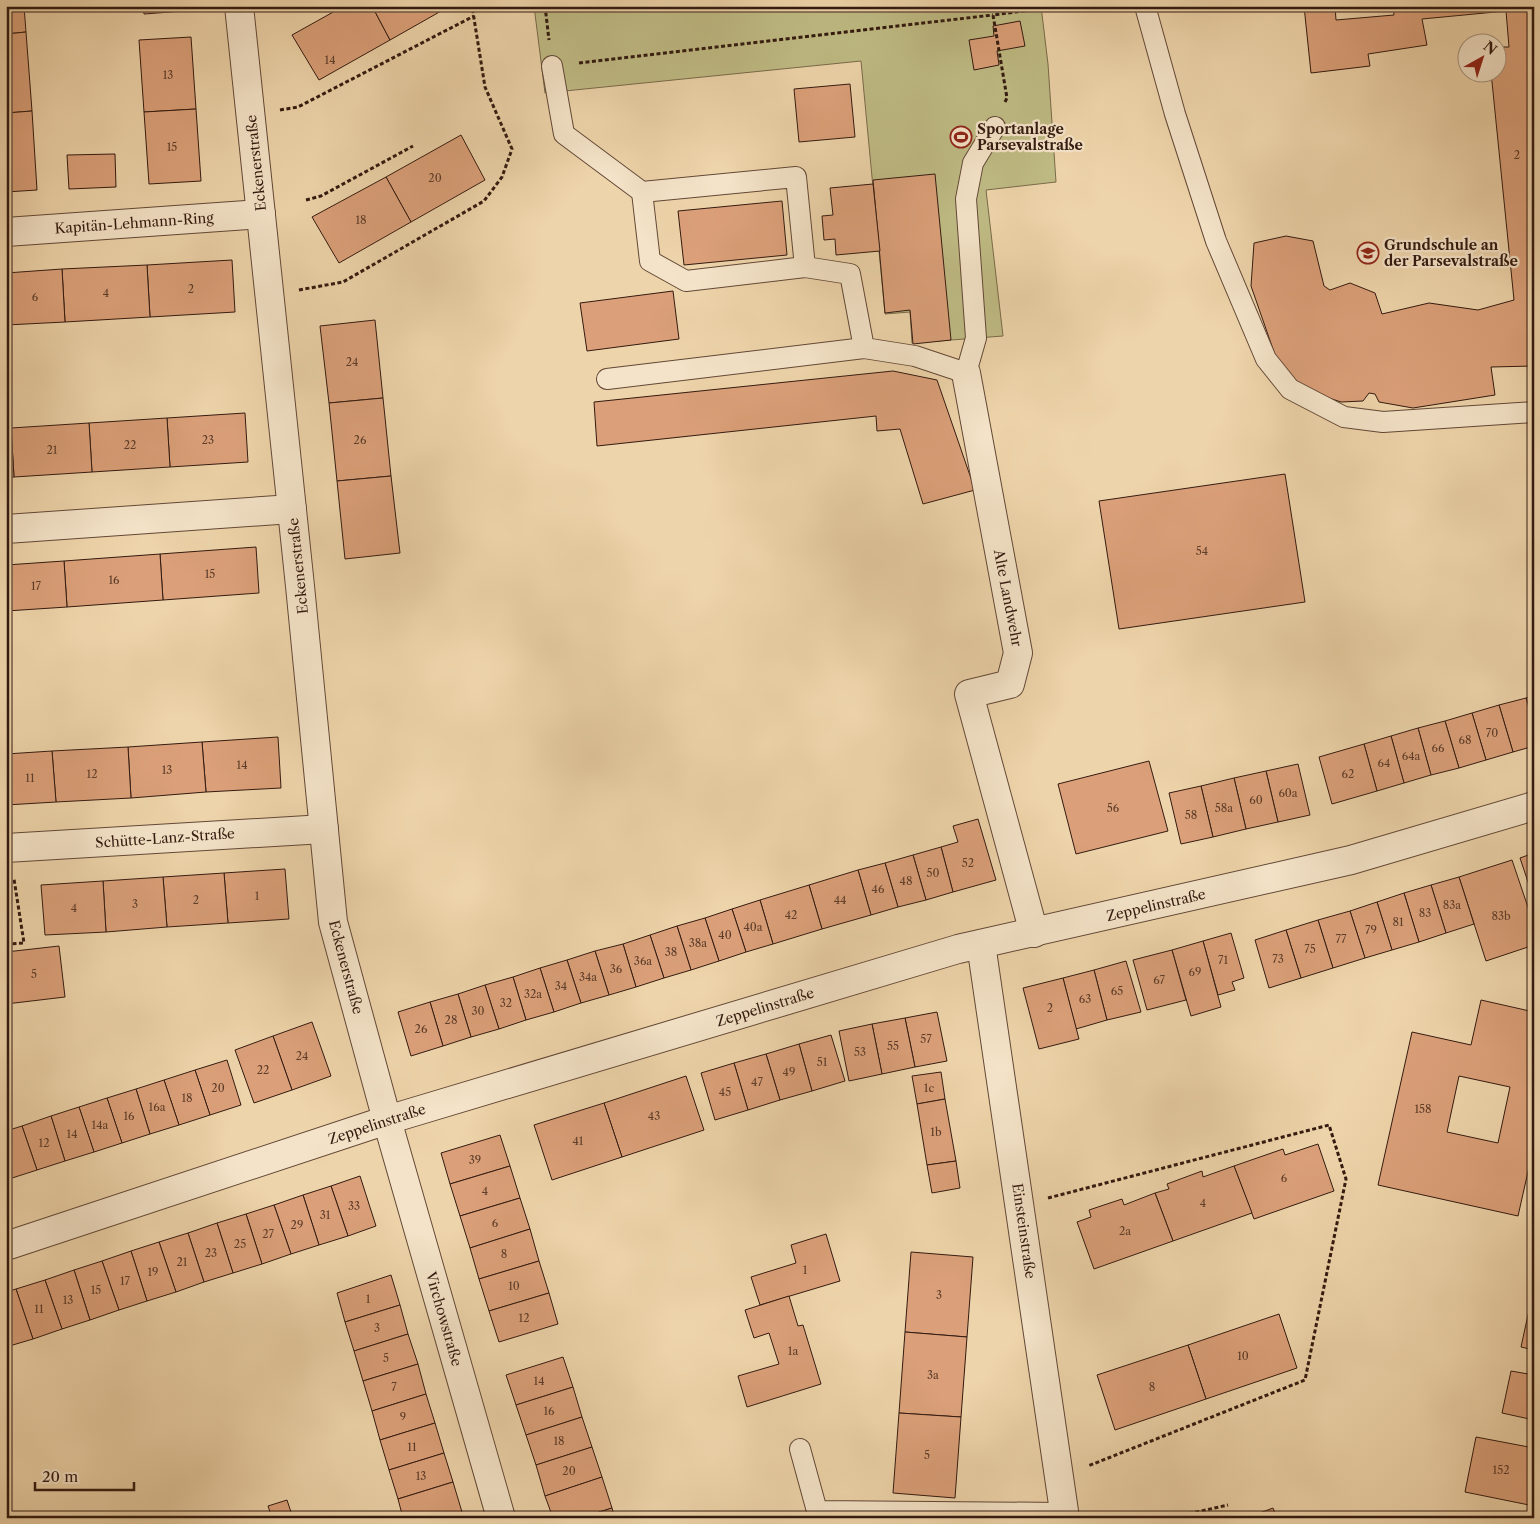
<svg xmlns="http://www.w3.org/2000/svg" width="1540" height="1524" viewBox="0 0 1540 1524" font-family="'Libre Caslon Text',serif">
<style>
.pitch{fill:#bfbb84;stroke:#796a4a}
.building{fill:#dba079;stroke:#331a10;fill-rule:evenodd}
.lines{fill:none;stroke-linecap:round;stroke-linejoin:round}
.lane-casing{stroke:#624836;stroke-width:22}
.street-casing{stroke:#624836;stroke-width:30}
.path{stroke:#331a10;stroke-width:3;stroke-dasharray:4 2.5;stroke-linecap:butt}
.lane{stroke:#f4e3c8;stroke-width:20}
.street{stroke:#f4e3c8;stroke-width:28}
.labels{text-anchor:middle;dominant-baseline:central;stroke-width:4.5;stroke-linejoin:round;paint-order:stroke}
.number-label{font-size:11px;fill:#5d3c2a}
.poi-label{font-size:14px;font-weight:bold;fill:#331a10;stroke:#f4e3c8;text-anchor:start}
.street-label{font-size:14px;fill:#331a10;stroke:#f4e3c8}
</style>
<rect width="100%" height="100%" fill="#eed4aa"/>
<filter id="stains"><feTurbulence type="fractalNoise" baseFrequency=".004" numOctaves="4"/><feColorMatrix values="0 0 0 0 .2 0 0 0 0 .09 0 0 0 0 .02 0 0 0 .5 -.17"/></filter>
<radialGradient id="worn" r=".72"><stop offset=".6" stop-color="#630" stop-opacity="0"/><stop offset="1" stop-color="#630" stop-opacity=".3"/></radialGradient>
<polygon class="pitch" points="534,6 1041,6 1048,64 1056,182 986,190 1003,336 912,343 910,312 885,314 861,61 545,93"/>
<g class="building">
<polygon points="6,6 24,6 26,32 6,34"/>
<polygon points="143,6 197,6 197,10 144,14"/>
<polygon points="344,6 372,6 390,40 319,80 292,35"/>
<polygon points="372,6 450,6 390,40"/>
<polygon points="1304,6 1335,6 1336,20 1394,15 1393,6 1534,6 1534,366 1491,367 1495,395 1413,408 1379,402 1375,394 1369,393 1363,401 1341,402 1314,393 1285,373 1274,352 1251,286 1254,243 1286,236 1313,241 1324,286 1330,290 1350,283 1375,293 1382,314 1429,303 1478,310 1514,300 1491,72 1498,72 1498,47 1509,47 1506,11 1422,19 1427,45 1368,54 1370,66 1311,73"/>
<polygon points="1020,21 1025,46 997,51 999,65 974,70 969,40 994,36 993,26"/>
<polygon points="26,32 32,111 6,113 6,34"/>
<polygon points="191,37 196,109 144,112 139,40"/>
<polygon points="850,84 855,137 799,142 794,89"/>
<polygon points="196,109 201,181 149,184 144,112"/>
<polygon points="32,111 37,190 6,192 6,113"/>
<polygon points="461,135 485,180 411,222 386,177"/>
<polygon points="115,154 116,187 69,189 67,155"/>
<polygon points="935,174 951,340 913,344 910,310 885,313 873,180"/>
<polygon points="386,177 411,222 339,263 312,217"/>
<polygon points="873,184 880,251 836,255 835,239 824,240 822,216 833,215 830,188"/>
<polygon points="782,201 787,255 684,265 678,211"/>
<polygon points="232,260 235,312 150,317 147,265"/>
<polygon points="147,265 150,317 65,322 62,269"/>
<polygon points="62,269 65,322 6,325 6,273"/>
<polygon points="673,291 679,339 587,351 580,303"/>
<polygon points="375,320 383,398 329,403 320,326"/>
<polygon points="893,371 937,380 975,490 923,504 900,429 877,431 876,416 597,446 594,402"/>
<polygon points="383,398 391,476 337,481 329,403"/>
<polygon points="245,413 248,462 170,467 167,418"/>
<polygon points="167,418 170,467 92,472 89,423"/>
<polygon points="89,423 92,472 14,477 11,428"/>
<polygon points="6,428 11,428 14,477 6,478"/>
<polygon points="1285,474 1305,602 1119,629 1099,501"/>
<polygon points="391,476 400,553 345,559 337,481"/>
<polygon points="256,547 259,593 163,600 160,554"/>
<polygon points="160,554 163,600 67,607 64,561"/>
<polygon points="64,561 67,607 6,611 6,565"/>
<polygon points="1534,695 1534,724 1526,698"/>
<polygon points="1526,698 1534,724 1534,746 1513,752 1499,705"/>
<polygon points="1499,705 1513,752 1486,760 1472,713"/>
<polygon points="1472,713 1486,760 1459,768 1445,721"/>
<polygon points="1445,721 1459,768 1431,775 1418,728"/>
<polygon points="1418,728 1431,775 1404,783 1391,736"/>
<polygon points="1391,736 1404,783 1377,791 1364,744"/>
<polygon points="278,737 281,788 206,792 202,742"/>
<polygon points="202,742 206,792 131,798 128,747"/>
<polygon points="1364,744 1377,791 1332,804 1319,757"/>
<polygon points="128,747 131,798 56,802 52,751"/>
<polygon points="52,751 56,802 6,805 6,754"/>
<polygon points="1149,761 1168,831 1076,854 1058,784"/>
<polygon points="1298,764 1310,815 1278,822 1266,771"/>
<polygon points="1266,771 1278,822 1246,829 1234,778"/>
<polygon points="1234,778 1246,829 1213,837 1201,786"/>
<polygon points="1201,786 1213,837 1181,844 1169,793"/>
<polygon points="978,819 996,880 953,892 941,847 958,842 953,826"/>
<polygon points="941,847 953,892 926,900 913,855"/>
<polygon points="1534,853 1534,900 1520,858"/>
<polygon points="913,855 926,900 898,907 885,863"/>
<polygon points="1512,860 1534,925 1534,945 1486,961 1459,877"/>
<polygon points="885,863 898,907 871,915 858,870"/>
<polygon points="285,869 289,919 228,923 224,873"/>
<polygon points="858,870 871,915 822,929 809,885"/>
<polygon points="224,873 228,923 167,927 163,877"/>
<polygon points="163,877 167,927 106,932 103,881"/>
<polygon points="1459,877 1474,924 1446,933 1431,885"/>
<polygon points="103,881 106,932 45,935 41,885"/>
<polygon points="809,885 822,929 773,944 760,900"/>
<polygon points="1431,885 1446,933 1419,942 1404,893"/>
<polygon points="1404,893 1419,942 1392,950 1377,902"/>
<polygon points="760,900 773,944 746,952 732,909"/>
<polygon points="1377,902 1392,950 1365,958 1350,911"/>
<polygon points="732,909 746,952 719,961 705,918"/>
<polygon points="1350,911 1365,958 1333,968 1318,920"/>
<polygon points="705,918 719,961 691,970 677,926"/>
<polygon points="1318,920 1333,968 1301,978 1286,930"/>
<polygon points="677,926 691,970 664,978 650,935"/>
<polygon points="1286,930 1301,978 1269,988 1255,940"/>
<polygon points="1231,933 1244,978 1232,982 1235,990 1218,995 1203,941"/>
<polygon points="650,935 664,978 636,987 623,944"/>
<polygon points="1203,941 1221,1007 1191,1016 1172,950"/>
<polygon points="623,944 636,987 609,995 595,951"/>
<polygon points="59,946 65,997 6,1004 6,952"/>
<polygon points="1172,950 1186,1000 1147,1010 1133,960"/>
<polygon points="595,951 609,995 581,1003 567,960"/>
<polygon points="567,960 581,1003 554,1012 540,968"/>
<polygon points="1126,961 1141,1012 1107,1020 1094,970"/>
<polygon points="540,968 554,1012 526,1020 513,977"/>
<polygon points="1094,970 1107,1020 1076,1029 1063,978"/>
<polygon points="513,977 526,1020 499,1029 485,985"/>
<polygon points="1063,978 1079,1039 1039,1049 1023,988"/>
<polygon points="485,985 499,1029 471,1037 458,994"/>
<polygon points="458,994 471,1037 443,1046 430,1002"/>
<path d="M 1481,1000 L 1534,1012 L 1534,1145 L 1518,1216 L 1378,1185 L 1412,1032 L 1471,1045 ZM 1459,1076 L 1510,1087 L 1498,1143 L 1447,1132 Z"/>
<polygon points="430,1002 443,1046 411,1056 398,1012"/>
<polygon points="937,1012 947,1061 915,1067 905,1018"/>
<polygon points="905,1018 915,1067 882,1074 872,1024"/>
<polygon points="312,1022 331,1076 292,1090 273,1036"/>
<polygon points="872,1024 882,1074 849,1081 839,1031"/>
<polygon points="831,1035 845,1081 812,1091 799,1044"/>
<polygon points="273,1036 292,1090 254,1103 235,1050"/>
<polygon points="799,1044 812,1091 780,1100 766,1054"/>
<polygon points="766,1054 780,1100 748,1110 734,1063"/>
<polygon points="227,1060 241,1105 210,1115 195,1070"/>
<polygon points="734,1063 748,1110 715,1120 701,1073"/>
<polygon points="195,1070 210,1115 179,1125 164,1080"/>
<polygon points="941,1072 945,1099 917,1104 912,1076"/>
<polygon points="686,1076 704,1130 622,1157 604,1103"/>
<polygon points="164,1080 179,1125 150,1134 136,1089"/>
<polygon points="136,1089 150,1134 122,1143 107,1098"/>
<polygon points="107,1098 122,1143 94,1152 79,1107"/>
<polygon points="945,1099 956,1161 927,1165 917,1104"/>
<polygon points="604,1103 622,1157 552,1180 534,1125"/>
<polygon points="79,1107 94,1152 65,1161 51,1116"/>
<polygon points="51,1116 65,1161 37,1170 22,1126"/>
<polygon points="22,1126 37,1170 9,1179 6,1172 6,1131"/>
<polygon points="500,1135 510,1166 450,1184 441,1153"/>
<polygon points="1318,1144 1334,1191 1254,1219 1234,1166 1283,1149 1285,1155"/>
<polygon points="956,1161 960,1188 932,1193 927,1165"/>
<polygon points="510,1166 520,1198 460,1216 450,1184"/>
<polygon points="1234,1166 1252,1213 1173,1241 1155,1193 1169,1189 1167,1184 1202,1171 1203,1177"/>
<polygon points="360,1176 376,1226 348,1236 331,1186"/>
<polygon points="331,1186 348,1236 319,1245 303,1195"/>
<polygon points="1155,1193 1173,1241 1094,1269 1077,1222 1091,1217 1089,1210 1122,1199 1124,1205"/>
<polygon points="303,1195 319,1245 291,1254 274,1205"/>
<polygon points="520,1198 530,1229 470,1248 460,1216"/>
<polygon points="274,1205 291,1254 262,1264 246,1214"/>
<polygon points="246,1214 262,1264 233,1273 217,1223"/>
<polygon points="217,1223 233,1273 204,1282 188,1233"/>
<polygon points="530,1229 539,1261 479,1279 470,1248"/>
<polygon points="188,1233 204,1282 176,1292 159,1242"/>
<polygon points="826,1234 840,1281 760,1305 751,1277 796,1263 791,1245"/>
<polygon points="159,1242 176,1292 147,1301 131,1251"/>
<polygon points="131,1251 147,1301 119,1310 102,1261"/>
<polygon points="911,1252 973,1257 967,1337 905,1332"/>
<polygon points="102,1261 119,1310 90,1320 74,1270"/>
<polygon points="539,1261 549,1293 489,1311 479,1279"/>
<polygon points="74,1270 90,1320 62,1329 45,1280"/>
<polygon points="391,1275 400,1305 345,1322 337,1293"/>
<polygon points="45,1280 62,1329 33,1339 16,1289"/>
<polygon points="1534,1285 1534,1311 1529,1310"/>
<polygon points="16,1289 33,1339 6,1347 6,1292"/>
<polygon points="549,1293 558,1324 499,1342 489,1311"/>
<polygon points="789,1296 798,1326 803,1325 821,1384 747,1407 738,1376 779,1364 769,1333 754,1338 745,1310"/>
<polygon points="400,1305 408,1334 354,1351 345,1322"/>
<polygon points="1529,1310 1534,1311 1534,1350 1521,1347"/>
<polygon points="1279,1314 1297,1368 1206,1399 1188,1345"/>
<polygon points="905,1332 967,1337 961,1417 899,1413"/>
<polygon points="408,1334 418,1364 363,1381 354,1351"/>
<polygon points="1188,1345 1206,1399 1115,1430 1097,1375"/>
<polygon points="563,1357 573,1387 516,1405 506,1375"/>
<polygon points="418,1364 426,1394 372,1411 363,1381"/>
<polygon points="1511,1371 1534,1375 1534,1420 1502,1413"/>
<polygon points="573,1387 582,1417 526,1435 516,1405"/>
<polygon points="426,1394 435,1423 380,1440 372,1411"/>
<polygon points="899,1413 961,1417 955,1498 893,1493"/>
<polygon points="582,1417 592,1447 536,1465 526,1435"/>
<polygon points="435,1423 444,1453 389,1470 380,1440"/>
<polygon points="1476,1437 1534,1448 1534,1506 1465,1492"/>
<polygon points="592,1447 602,1477 545,1496 536,1465"/>
<polygon points="444,1453 453,1482 398,1499 389,1470"/>
<polygon points="602,1477 612,1508 580,1518 553,1518 545,1496"/>
<polygon points="453,1482 462,1512 443,1518 403,1518 398,1499"/>
<polygon points="287,1500 293,1518 272,1518 268,1506"/>
<polygon points="612,1508 615,1518 580,1518"/>
<polygon points="1273,1508 1277,1518 1246,1518"/>
<polygon points="462,1512 463,1518 443,1518"/>
</g>
<g class="lines">
<g class="lane-casing">
<g id="lane">
<polyline points="1145,6 1175,114 1216,241 1266,359 1290,389 1344,417 1383,422 1534,412"/>
<polyline points="552,66 564,134 642,192 796,177 805,267 850,274 864,348 915,356 966,373 976,338 966,199 973,163 995,127"/>
<polyline points="642,192 650,261 686,281 805,267"/>
<polyline points="607,379 864,348"/>
<polyline points="800,1449 817,1511 1064,1513"/>
</g>
</g>
<g class="street-casing">
<g id="street">
<polyline points="239,6 300,586 333,922 387,1120 501,1518"/>
<polyline points="6,232 261,214"/>
<polyline points="966,373 1018,653 1010,684 969,694 1034,933"/>
<polyline points="6,529 292,509"/>
<polyline points="6,848 324,829"/>
<polyline points="981,944 1065,1518"/>
<polyline points="6,1246 387,1120 958,949 1351,860 1534,806"/>
</g>
</g>
<g class="path">
<polyline points="545,6 549,40"/>
<polyline points="579,63 993,15"/>
<polyline points="1005,102 1007,98 993,15 1030,10 1029,6"/>
<polyline points="280,110 298,107 474,16"/>
<polyline points="306,200 321,196 413,146"/>
<polyline points="299,290 343,282 484,201 502,177 512,149 485,87 472,6"/>
<polyline points="6,944 24,943 14,879"/>
<polyline points="1048,1198 1329,1125 1346,1179 1305,1380 1088,1466"/>
<polyline points="1170,1518 1228,1505"/>
</g>
<use href="#lane" class="lane"/>
<use href="#street" class="street"/>
</g>
<defs>
<g id="stadium-ring" transform="scale(1.125)"><circle r="9.5" fill="#f4e3c8" stroke="#8f2418" stroke-width="1.5"/><path d="M0-5a6.5 5 0 1 0 0 10a6.5 5 0 1 0 0-10ZM-3.5-1.8h7v3.6h-7Z" fill="#8f2418"/></g>
<g id="school-ring" transform="scale(1.125)"><circle r="9.5" fill="#f4e3c8" stroke="#8f2418" stroke-width="1.5"/><path d="M0-5L7-2L0 1L-7-2ZM-4 1L0 2.5L4 1V4Q0 6-4 4Z" fill="#8f2418"/></g>
</defs>
<g fill-rule="evenodd">
<use href="#stadium-ring" x="961" y="137"/>
<use href="#school-ring" x="1368" y="253"/>
</g>
<g class="labels">
<g class="number-label">
<text x="330" y="60">14</text>
<text x="168" y="75">13</text>
<text x="172" y="147">15</text>
<text x="1517" y="155">2</text>
<text x="435" y="178">20</text>
<text x="361" y="220">18</text>
<text x="191" y="289">2</text>
<text x="106" y="293">4</text>
<text x="35" y="297">6</text>
<text x="352" y="362">24</text>
<text x="208" y="440">23</text>
<text x="360" y="440">26</text>
<text x="130" y="445">22</text>
<text x="52" y="450">21</text>
<text x="1202" y="551">54</text>
<text x="210" y="574">15</text>
<text x="114" y="580">16</text>
<text x="36" y="586">17</text>
<text x="1492" y="733">70</text>
<text x="1465" y="740">68</text>
<text x="1438" y="748">66</text>
<text x="1411" y="756">64a</text>
<text x="1384" y="763">64</text>
<text x="242" y="765">14</text>
<text x="167" y="770">13</text>
<text x="92" y="774">12</text>
<text x="1348" y="774">62</text>
<text x="30" y="778">11</text>
<text x="1288" y="793">60a</text>
<text x="1256" y="800">60</text>
<text x="1113" y="808">56</text>
<text x="1224" y="808">58a</text>
<text x="1191" y="815">58</text>
<text x="968" y="863">52</text>
<text x="933" y="873">50</text>
<text x="906" y="881">48</text>
<text x="878" y="889">46</text>
<text x="257" y="896">1</text>
<text x="196" y="900">2</text>
<text x="840" y="900">44</text>
<text x="135" y="904">3</text>
<text x="1452" y="905">83a</text>
<text x="74" y="908">4</text>
<text x="1425" y="913">83</text>
<text x="791" y="915">42</text>
<text x="1501" y="916">83b</text>
<text x="1398" y="922">81</text>
<text x="753" y="927">40a</text>
<text x="1371" y="930">79</text>
<text x="725" y="935">40</text>
<text x="1341" y="939">77</text>
<text x="698" y="943">38a</text>
<text x="1310" y="949">75</text>
<text x="671" y="952">38</text>
<text x="1278" y="959">73</text>
<text x="1223" y="960">71</text>
<text x="643" y="961">36a</text>
<text x="616" y="969">36</text>
<text x="1195" y="972">69</text>
<text x="34" y="974">5</text>
<text x="588" y="977">34a</text>
<text x="1159" y="980">67</text>
<text x="561" y="986">34</text>
<text x="1117" y="991">65</text>
<text x="533" y="994">32a</text>
<text x="1085" y="999">63</text>
<text x="506" y="1003">32</text>
<text x="1050" y="1008">2</text>
<text x="478" y="1011">30</text>
<text x="451" y="1020">28</text>
<text x="421" y="1029">26</text>
<text x="926" y="1039">57</text>
<text x="893" y="1046">55</text>
<text x="860" y="1052">53</text>
<text x="302" y="1056">24</text>
<text x="822" y="1062">51</text>
<text x="263" y="1070">22</text>
<text x="789" y="1072">49</text>
<text x="757" y="1082">47</text>
<text x="218" y="1088">20</text>
<text x="929" y="1088">1c</text>
<text x="725" y="1092">45</text>
<text x="187" y="1098">18</text>
<text x="157" y="1107">16a</text>
<text x="1423" y="1109">158</text>
<text x="129" y="1116">16</text>
<text x="654" y="1116">43</text>
<text x="100" y="1125">14a</text>
<text x="936" y="1132">1b</text>
<text x="72" y="1134">14</text>
<text x="578" y="1141">41</text>
<text x="44" y="1143">12</text>
<text x="475" y="1160">39</text>
<text x="1284" y="1178">6</text>
<text x="485" y="1191">4</text>
<text x="1203" y="1203">4</text>
<text x="354" y="1206">33</text>
<text x="325" y="1215">31</text>
<text x="495" y="1223">6</text>
<text x="297" y="1225">29</text>
<text x="1125" y="1231">2a</text>
<text x="268" y="1234">27</text>
<text x="240" y="1244">25</text>
<text x="211" y="1253">23</text>
<text x="504" y="1254">8</text>
<text x="182" y="1262">21</text>
<text x="805" y="1270">1</text>
<text x="153" y="1272">19</text>
<text x="125" y="1281">17</text>
<text x="514" y="1286">10</text>
<text x="96" y="1290">15</text>
<text x="939" y="1295">3</text>
<text x="368" y="1299">1</text>
<text x="68" y="1300">13</text>
<text x="39" y="1309">11</text>
<text x="524" y="1318">12</text>
<text x="377" y="1328">3</text>
<text x="793" y="1351">1a</text>
<text x="1243" y="1356">10</text>
<text x="386" y="1358">5</text>
<text x="933" y="1375">3a</text>
<text x="539" y="1381">14</text>
<text x="394" y="1387">7</text>
<text x="1152" y="1387">8</text>
<text x="549" y="1411">16</text>
<text x="403" y="1417">9</text>
<text x="559" y="1441">18</text>
<text x="412" y="1447">11</text>
<text x="927" y="1455">5</text>
<text x="1501" y="1470">152</text>
<text x="569" y="1471">20</text>
<text x="421" y="1476">13</text>
</g>
<g class="poi-label">
<text x="977" y="129">Sportanlage<tspan x="977" dy="16">Parsevalstraße</tspan></text>
<text x="1384" y="245">Grundschule an<tspan x="1384" dy="16">der Parsevalstraße</tspan></text>
</g>
<g class="street-label">
<text transform="translate(256 163) rotate(-96)">Eckenerstraße</text>
<text transform="translate(134 223) rotate(-4)">Kapitän-Lehmann-Ring</text>
<text transform="translate(298 566) rotate(-96)">Eckenerstraße</text>
<text transform="translate(1008 598) rotate(79)">Alte Landwehr</text>
<text transform="translate(165 838) rotate(-4)">Schütte-Lanz-Straße</text>
<text transform="translate(1156 905) rotate(-13)">Zeppelinstraße</text>
<text transform="translate(346 967) rotate(75)">Eckenerstraße</text>
<text transform="translate(765 1007) rotate(-17)">Zeppelinstraße</text>
<text transform="translate(377 1124) rotate(-18)">Zeppelinstraße</text>
<text transform="translate(1024 1231) rotate(82)">Einsteinstraße</text>
<text transform="translate(444 1319) rotate(74)">Virchowstraße</text>
</g>
</g>
<rect width="1540" height="1524" fill="none" stroke="#eed4aa" stroke-width="25"/>
<rect x="8" y="8" width="1525" height="1509" fill="none" stroke="#331a10" stroke-width="2.5"/>
<rect x="12" y="12" width="1515" height="1499" fill="none" stroke="#331a10"/>
<g transform="translate(1482 58) rotate(39)"><circle r="24" fill="#f4e3c8" stroke="#a7937e"/>
<path d="M0-4L9 19L0 12L-9 19Z" fill="#8f2418"/>
<text y="-8" font-size="14" font-weight="bold" text-anchor="middle" fill="#331a10">N</text>
</g>
<path d="M35 1482v8h99v-8" fill="none" stroke="#331a10" stroke-width="2.5"/>
<text x="42" y="1482" font-size="15" fill="#331a10" stroke="#f4e3c8" stroke-width="4" paint-order="stroke">20 m</text>
<rect width="100%" height="100%" filter="url(#stains)"/>
<rect width="100%" height="100%" fill="url(#worn)"/>
</svg>
